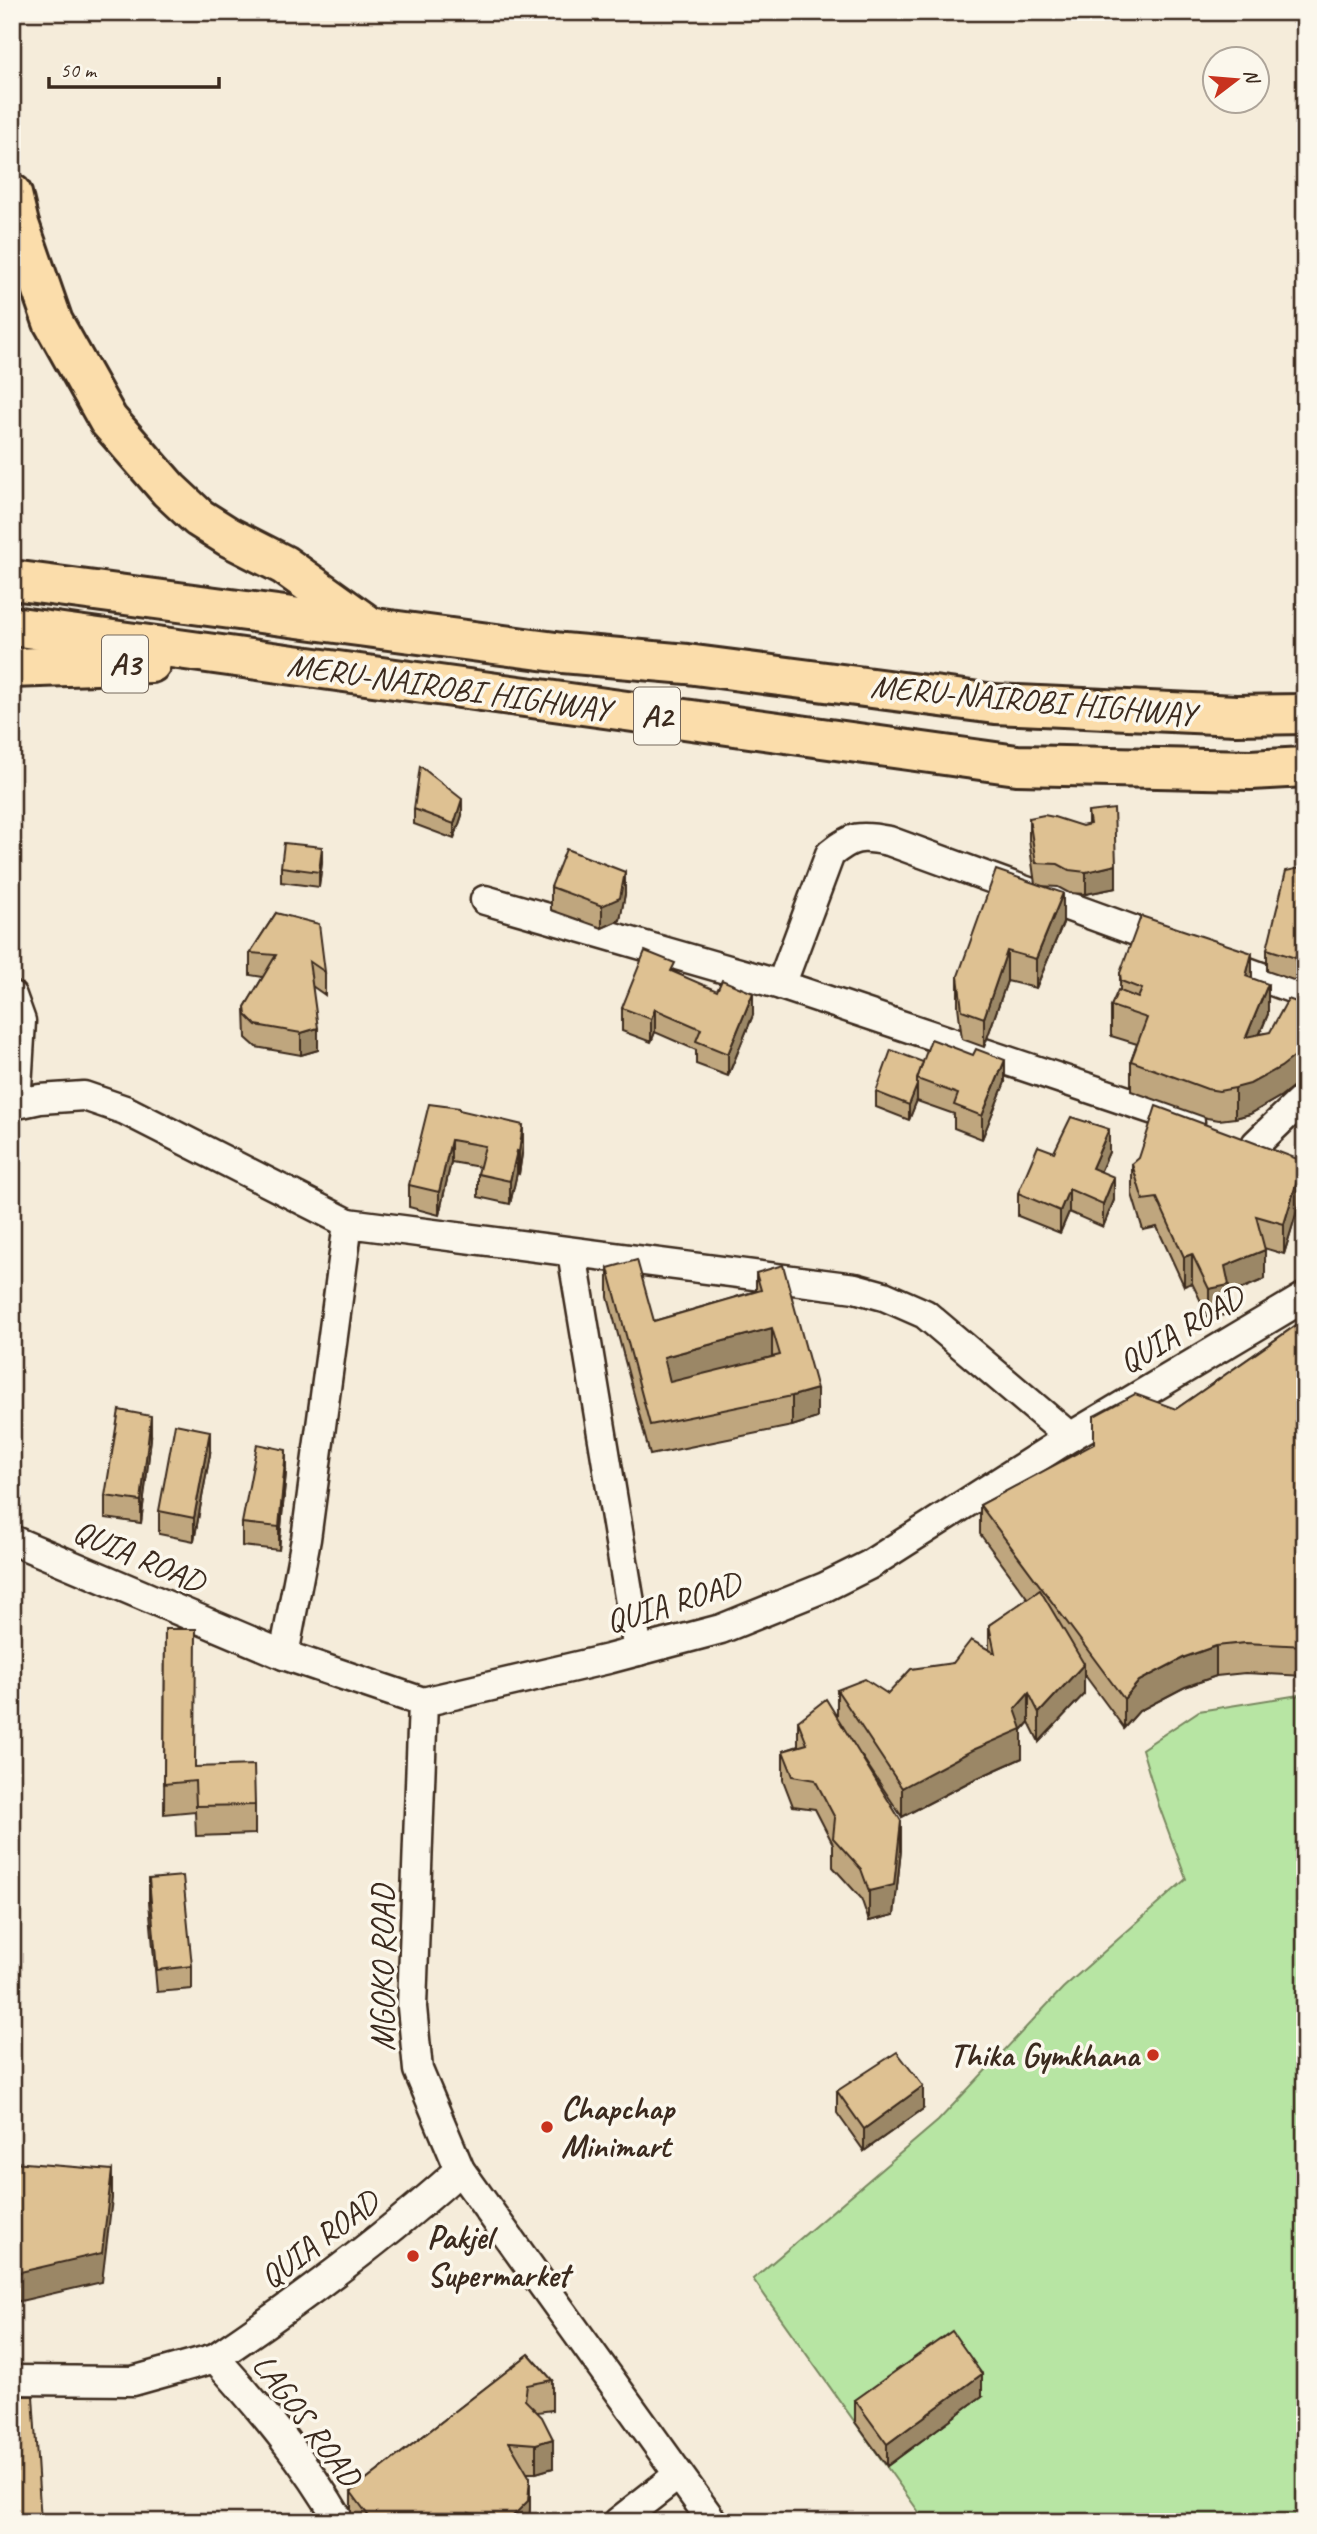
<svg xmlns="http://www.w3.org/2000/svg" width="1317" height="2534" viewBox="0 0 1317 2534" font-family="Caveat,sans-serif">
<style>
.green{fill:#b7e5a3;stroke:#798860;stroke-width:2}
.lines{fill:none;stroke-linecap:round;stroke-linejoin:round}
.minor-casing{stroke:#3b2a1e;stroke-width:33}
.trunk-casing{stroke:#3b2a1e;stroke-width:44}
.minor{stroke:#fbf7ec;stroke-width:28}
.trunk{stroke:#fbddab;stroke-width:38}
.wall{fill:#bfa67e;stroke:#3b2a1e;stroke-width:2}
.shaded-wall{fill:#9b8766;stroke:#3b2a1e;stroke-width:2}
.building{fill:#dec192;stroke:#3b2a1e;stroke-width:2;fill-rule:evenodd}
.poi-dot{fill:#c8321e;stroke:#fbf7ec;stroke-width:2.5}
.labels{text-anchor:middle;dominant-baseline:central;stroke-width:7;stroke-linejoin:round;paint-order:stroke}
.shield{fill:#fbf7ec;stroke:#75685c;stroke-width:2}
.shield-label{font-size:32px;font-weight:bold;fill:#3b2a1e}
.street-label{font-size:33px;fill:#3b2a1e;stroke:#fbf7ec}
.poi-label{font-size:33px;font-weight:bold;fill:#3b2a1e;stroke:#fbf7ec;text-anchor:start}
</style>
<rect width="100%" height="100%" fill="#f5ecda"/>
<filter id="ink" filterUnits="userSpaceOnUse"><feTurbulence type="fractalNoise" baseFrequency=".0143" numOctaves="2"/><feDisplacementMap in="SourceGraphic" scale="14" xChannelSelector="R" yChannelSelector="G"/><feConvolveMatrix kernelMatrix="1 2 1 2 8 2 1 2 1" color-interpolation-filters="sRGB"/></filter>
<g filter="url(#ink)">
<polygon class="green" points="1305,1694 1305,2522 926,2522 753,2279 938,2121 1063,1988 1186,1879 1159,1806 1142,1749 1199,1711"/>
<g class="lines">
<g class="minor-casing">
<g id="minor">
<polyline points="485,900 781,985 1190,1122"/>
<polyline points="1215,960 1305,993"/>
<path d="M 781,985 L 830,854 C 852,836 860,835 889,841 L 1171,944"/>
<polyline points="12,996 21,1021 16,1104"/>
<polyline points="12,1105 40,1099 84,1096 125,1110 348,1223"/>
<polyline points="1256,1144 1305,1097"/>
<polyline points="572,1253 638,1651"/>
<polyline points="12,1540 284,1655 423,1702 608,1659 721,1629 825,1587 869,1565 1070,1437 1305,1297"/>
<polyline points="284,1655 306,1539 348,1223 855,1288 884,1296 925,1314 1070,1437"/>
<polyline points="423,1702 412,2007 418,2070 460,2170 713,2522"/>
<path d="M 215,2358 C 301,2300 383,2239 460,2170"/>
<path d="M 12,2380 L 133,2381 L 215,2358 C 262,2410 305,2461 340,2522"/>
<polyline points="618,2522 678,2475"/>
</g>
</g>
<g class="trunk-casing">
<g id="trunk">
<polyline points="12,194 19,224 53,322 108,420 169,490 199,518 229,537 284,565 369,626"/>
<polyline points="12,580 563,653 687,664 995,704 1236,715 1305,714"/>
<polyline points="12,626 1017,765 1251,770 1305,767"/>
<polyline points="12,668 151,663"/>
</g>
</g>
<use href="#minor" class="minor"/>
<use href="#trunk" class="trunk"/>
</g>
<g class="wall">
<polygon points="414,809 462,815 454,839 414,824"/>
<polygon points="1088,812 1116,888 1086,894 1069,893 1058,887 1041,886 1063,923 1036,988 1007,981 984,1047 962,1039 958,1006 958,976 1035,884 1029,840 1029,818 1082,826 1088,825"/>
<polygon points="322,862 319,887 281,882 281,867"/>
<polygon points="1305,867 1305,984 1267,971 1267,949"/>
<polygon points="551,887 625,894 620,920 602,928 551,910"/>
<polygon points="276,913 325,972 325,995 312,986 318,1050 301,1055 256,1047 246,1038 245,1007 263,977 250,975 250,953"/>
<polygon points="675,972 753,1015 728,1076 696,1064 696,1050 655,1032 651,1042 622,1031 622,1008"/>
<polygon points="1120,973 1252,978 1268,1014 1260,1034 1281,1096 1250,1114 1235,1118 1219,1120 1207,1118 1131,1091 1131,1061 1137,1044 1111,1036 1111,1006 1120,991"/>
<polygon points="923,1062 1005,1082 982,1139 954,1128 954,1114 917,1101 917,1100 909,1120 876,1107 876,1092"/>
<polygon points="459,1111 523,1147 519,1174 517,1173 510,1204 478,1197 478,1174 480,1167 451,1162 439,1215 409,1207 409,1185"/>
<polygon points="1054,1152 1109,1152 1100,1172 1114,1200 1103,1227 1069,1212 1060,1233 1018,1216 1018,1193"/>
<polygon points="1132,1164 1303,1191 1284,1254 1264,1248 1265,1279 1229,1294 1229,1314 1209,1318 1192,1283 1184,1286 1157,1227 1143,1230 1132,1194"/>
<polygon points="608,1268 654,1321 756,1291 756,1273 817,1418 792,1426 650,1455 608,1297"/>
<polygon points="1305,1319 1305,1676 1245,1673 1216,1676 1185,1687 1139,1711 1124,1728 1084,1674 1084,1694 1039,1742 1029,1722 1022,1730 1022,1758 973,1780 902,1817 861,1755 901,1850 894,1915 869,1921 861,1898 833,1867 833,1844 815,1809 793,1806 783,1780 783,1751 798,1746 798,1721 837,1717 837,1690 888,1694 953,1663 989,1650 989,1625 1028,1599 980,1534 980,1505 1094,1445 1094,1416 1176,1409"/>
<polygon points="151,1438 141,1523 105,1518 105,1496"/>
<polygon points="210,1454 194,1541 159,1534 159,1511"/>
<polygon points="286,1472 279,1550 242,1546 242,1523"/>
<polygon points="165,1629 195,1767 255,1805 255,1834 196,1836 195,1811 164,1814"/>
<polygon points="149,1879 192,1966 192,1989 157,1992 149,1902"/>
<polygon points="837,2091 923,2109 864,2151 837,2113"/>
<polygon points="529,2354 552,2380 552,2410 537,2412 553,2468 536,2473 527,2473 530,2507 529,2522 351,2522 351,2492"/>
<polygon points="982,2396 887,2466 855,2422 855,2400"/>
</g>
<g class="shaded-wall">
<polygon points="462,799 462,815 454,839 454,824"/>
<polygon points="322,847 322,862 319,887 319,872"/>
<polygon points="1116,865 1116,888 1086,894 1086,872"/>
<polygon points="625,872 625,894 620,920 602,928 602,906"/>
<polygon points="1063,893 1063,923 1036,988 1036,959"/>
<polygon points="1007,951 1007,981 984,1047 984,1018"/>
<polygon points="1252,953 1252,983 1246,976"/>
<polygon points="1268,984 1268,1014 1246,1066 1246,1037"/>
<polygon points="753,993 753,1015 728,1076 728,1054"/>
<polygon points="655,1009 655,1032 651,1042 651,1019"/>
<polygon points="318,1028 318,1050 301,1055 301,1033"/>
<rect x="12" y="1029" width="2" height="30"/>
<polygon points="1305,1048 1305,1077 1281,1096 1250,1114 1235,1118 1235,1088"/>
<polygon points="1005,1060 1005,1082 982,1139 982,1116"/>
<polygon points="917,1085 917,1100 909,1120 909,1105"/>
<polygon points="523,1125 523,1147 519,1174 519,1152"/>
<polygon points="1109,1129 1109,1152 1092,1191 1092,1168"/>
<polygon points="451,1140 451,1162 439,1215 439,1192"/>
<polygon points="517,1151 517,1173 510,1204 510,1181"/>
<polygon points="1303,1161 1303,1191 1284,1254 1284,1224"/>
<polygon points="1114,1177 1114,1200 1103,1227 1103,1204"/>
<polygon points="1069,1189 1069,1212 1060,1233 1060,1211"/>
<polygon points="1265,1250 1265,1279 1229,1294 1229,1314 1209,1318 1209,1289 1225,1266"/>
<polygon points="1192,1254 1192,1283 1184,1286 1184,1257"/>
<polygon points="772,1328 772,1357 664,1387 664,1357"/>
<polygon points="817,1389 817,1418 792,1426 792,1396"/>
<polygon points="151,1416 151,1438 141,1523 141,1501"/>
<polygon points="210,1431 210,1454 194,1541 194,1518"/>
<polygon points="286,1450 286,1472 279,1550 279,1527"/>
<polygon points="1216,1646 1216,1676 1185,1687 1139,1711 1124,1728 1124,1699 1139,1681 1185,1657"/>
<polygon points="1084,1664 1084,1694 1039,1742 1039,1713"/>
<polygon points="1029,1693 1029,1722 1022,1730 1022,1758 973,1780 902,1817 902,1788 1015,1709"/>
<polygon points="901,1821 901,1850 894,1915 869,1921 869,1891"/>
<polygon points="923,2086 923,2109 864,2151 864,2129"/>
<polygon points="112,2170 112,2199 102,2282 12,2303 12,2274"/>
<polygon points="982,2374 982,2396 887,2466 887,2444"/>
<polygon points="553,2439 553,2468 536,2473 536,2444"/>
<polygon points="530,2478 530,2507 529,2522 492,2522"/>
</g>
<g class="building">
<polygon points="420,766 462,799 454,824 414,809"/>
<polygon points="1114,809 1116,865 1086,872 1069,870 1058,864 1036,863 1029,818 1044,815 1054,817 1082,826 1090,824 1088,812"/>
<polygon points="284,843 322,847 319,872 281,867"/>
<polygon points="566,849 625,872 620,898 602,906 551,887"/>
<polygon points="1305,867 1305,961 1267,949 1286,871"/>
<polygon points="996,870 1063,893 1036,959 1007,951 984,1018 962,1010 958,976"/>
<polygon points="276,913 319,924 325,972 309,961 318,1028 301,1033 256,1025 246,1015 245,1007 276,955 250,953"/>
<polygon points="1141,916 1252,953 1246,976 1268,984 1246,1037 1270,1032 1288,999 1305,1005 1305,1048 1281,1067 1250,1084 1235,1088 1219,1091 1207,1089 1131,1061 1147,1018 1111,1006 1118,990 1138,998 1142,989 1121,981 1120,973"/>
<polygon points="645,951 675,963 671,971 717,991 722,980 753,993 728,1054 696,1041 701,1029 655,1009 651,1019 622,1008"/>
<polygon points="931,1039 973,1055 976,1049 1005,1060 982,1116 954,1105 958,1094 917,1079"/>
<polygon points="891,1050 923,1062 917,1079 917,1085 909,1105 876,1092"/>
<polygon points="429,1104 459,1108 459,1110 523,1125 519,1152 517,1151 510,1181 478,1174 485,1146 451,1140 439,1192 409,1185"/>
<polygon points="1156,1106 1303,1161 1284,1224 1256,1216 1265,1250 1225,1266 1229,1285 1209,1289 1192,1254 1184,1257 1157,1198 1143,1200 1132,1164 1139,1158"/>
<polygon points="1071,1117 1109,1129 1092,1168 1114,1177 1103,1204 1069,1189 1060,1211 1018,1193 1038,1146 1054,1152"/>
<path d="M 637,1260 L 654,1321 L 761,1290 L 756,1273 L 783,1265 L 817,1389 L 792,1396 L 650,1425 L 608,1268 ZM 772,1328 L 780,1355 L 670,1382 L 664,1357 Z"/>
<polygon points="1305,1319 1305,1646 1245,1643 1216,1646 1185,1657 1139,1681 1124,1699 980,1505 1094,1444 1094,1416 1135,1394 1176,1409"/>
<polygon points="119,1410 151,1416 141,1501 105,1496"/>
<polygon points="175,1424 210,1431 194,1518 159,1511"/>
<polygon points="257,1444 286,1450 279,1527 242,1523"/>
<polygon points="1040,1590 1084,1664 1039,1713 1029,1693 1015,1709 1022,1729 973,1750 902,1788 837,1690 865,1679 888,1694 911,1669 953,1663 971,1640 995,1653 989,1625"/>
<polygon points="165,1629 196,1629 195,1767 254,1765 255,1805 196,1806 195,1781 164,1784"/>
<polygon points="826,1699 901,1821 894,1885 869,1891 861,1869 833,1838 835,1818 815,1780 793,1776 783,1751 807,1744 798,1721"/>
<polygon points="183,1876 192,1966 157,1970 149,1879"/>
<polygon points="12,2010 14,2010 13,2162 112,2170 102,2253 12,2274"/>
<polygon points="897,2052 923,2086 864,2129 837,2091"/>
<polygon points="952,2331 982,2374 887,2444 855,2400"/>
<polygon points="529,2354 552,2380 527,2385 525,2400 542,2417 553,2439 536,2444 509,2442 530,2478 528,2501 512,2517 492,2521 469,2513 470,2522 373,2522 351,2492"/>
<polygon points="12,2396 33,2396 41,2522 12,2522"/>
</g>
</g>
<g class="poi-dot">
<circle cx="1153" cy="2055" r="7"/>
<circle cx="547" cy="2127" r="7"/>
<circle cx="413" cy="2256" r="7"/>
</g>
<g class="labels">
<g class="shield">
<rect x="102" y="635.5" width="46" height="57" rx="5"/>
<rect x="634" y="687.5" width="46" height="57" rx="5"/>
</g>
<g class="shield-label">
<text x="125" y="664">A3</text>
<text x="657" y="716">A2</text>
</g>
<g class="street-label">
<text transform="translate(449 687) rotate(8)">MERU-NAIROBI HIGHWAY</text>
<text transform="translate(1033 700) rotate(5)">MERU-NAIROBI HIGHWAY</text>
<text transform="translate(1181 1329) rotate(-31)">QUIA ROAD</text>
<text transform="translate(139 1556) rotate(23)">QUIA ROAD</text>
<text transform="translate(673 1602) rotate(-17)">QUIA ROAD</text>
<text transform="translate(383 1968) rotate(-90)">MGOKO ROAD</text>
<text transform="translate(319 2239) rotate(-37)">QUIA ROAD</text>
<text transform="translate(307 2420) rotate(53)">LAGOS ROAD</text>
</g>
<g class="poi-label">
<text x="1139" y="2055" text-anchor="end">Thika Gymkhana</text>
<text x="561" y="2108">Chapchap<tspan x="561" dy="38">Minimart</tspan></text>
<text x="427" y="2237">Pakjel<tspan x="427" dy="38">Supermarket</tspan></text>
</g>
</g>
<rect width="1317" height="2534" fill="none" stroke="#fbf7ec" stroke-width="42"/>
<rect x="21" y="21" width="1275" height="2492" fill="none" stroke="#3b2a1e" stroke-width="2.5" filter="url(#ink)"/>
<g transform="translate(1236 80) rotate(74)"><circle r="33" fill="#fbf7ec" stroke="#aea59a" stroke-width="2"/>
<path d="M0-5L12 26L0 18L-12 26Z" fill="#c8321e"/>
<text y="-10" font-size="19" font-weight="bold" text-anchor="middle" fill="#3b2a1e">N</text>
</g>
<path d="M49 77v10h170v-10" fill="none" stroke="#3b2a1e" stroke-width="3.5"/>
<text x="60" y="77" font-size="21" fill="#3b2a1e" stroke="#fbf7ec" stroke-width="5" paint-order="stroke">50 m</text>
</svg>
